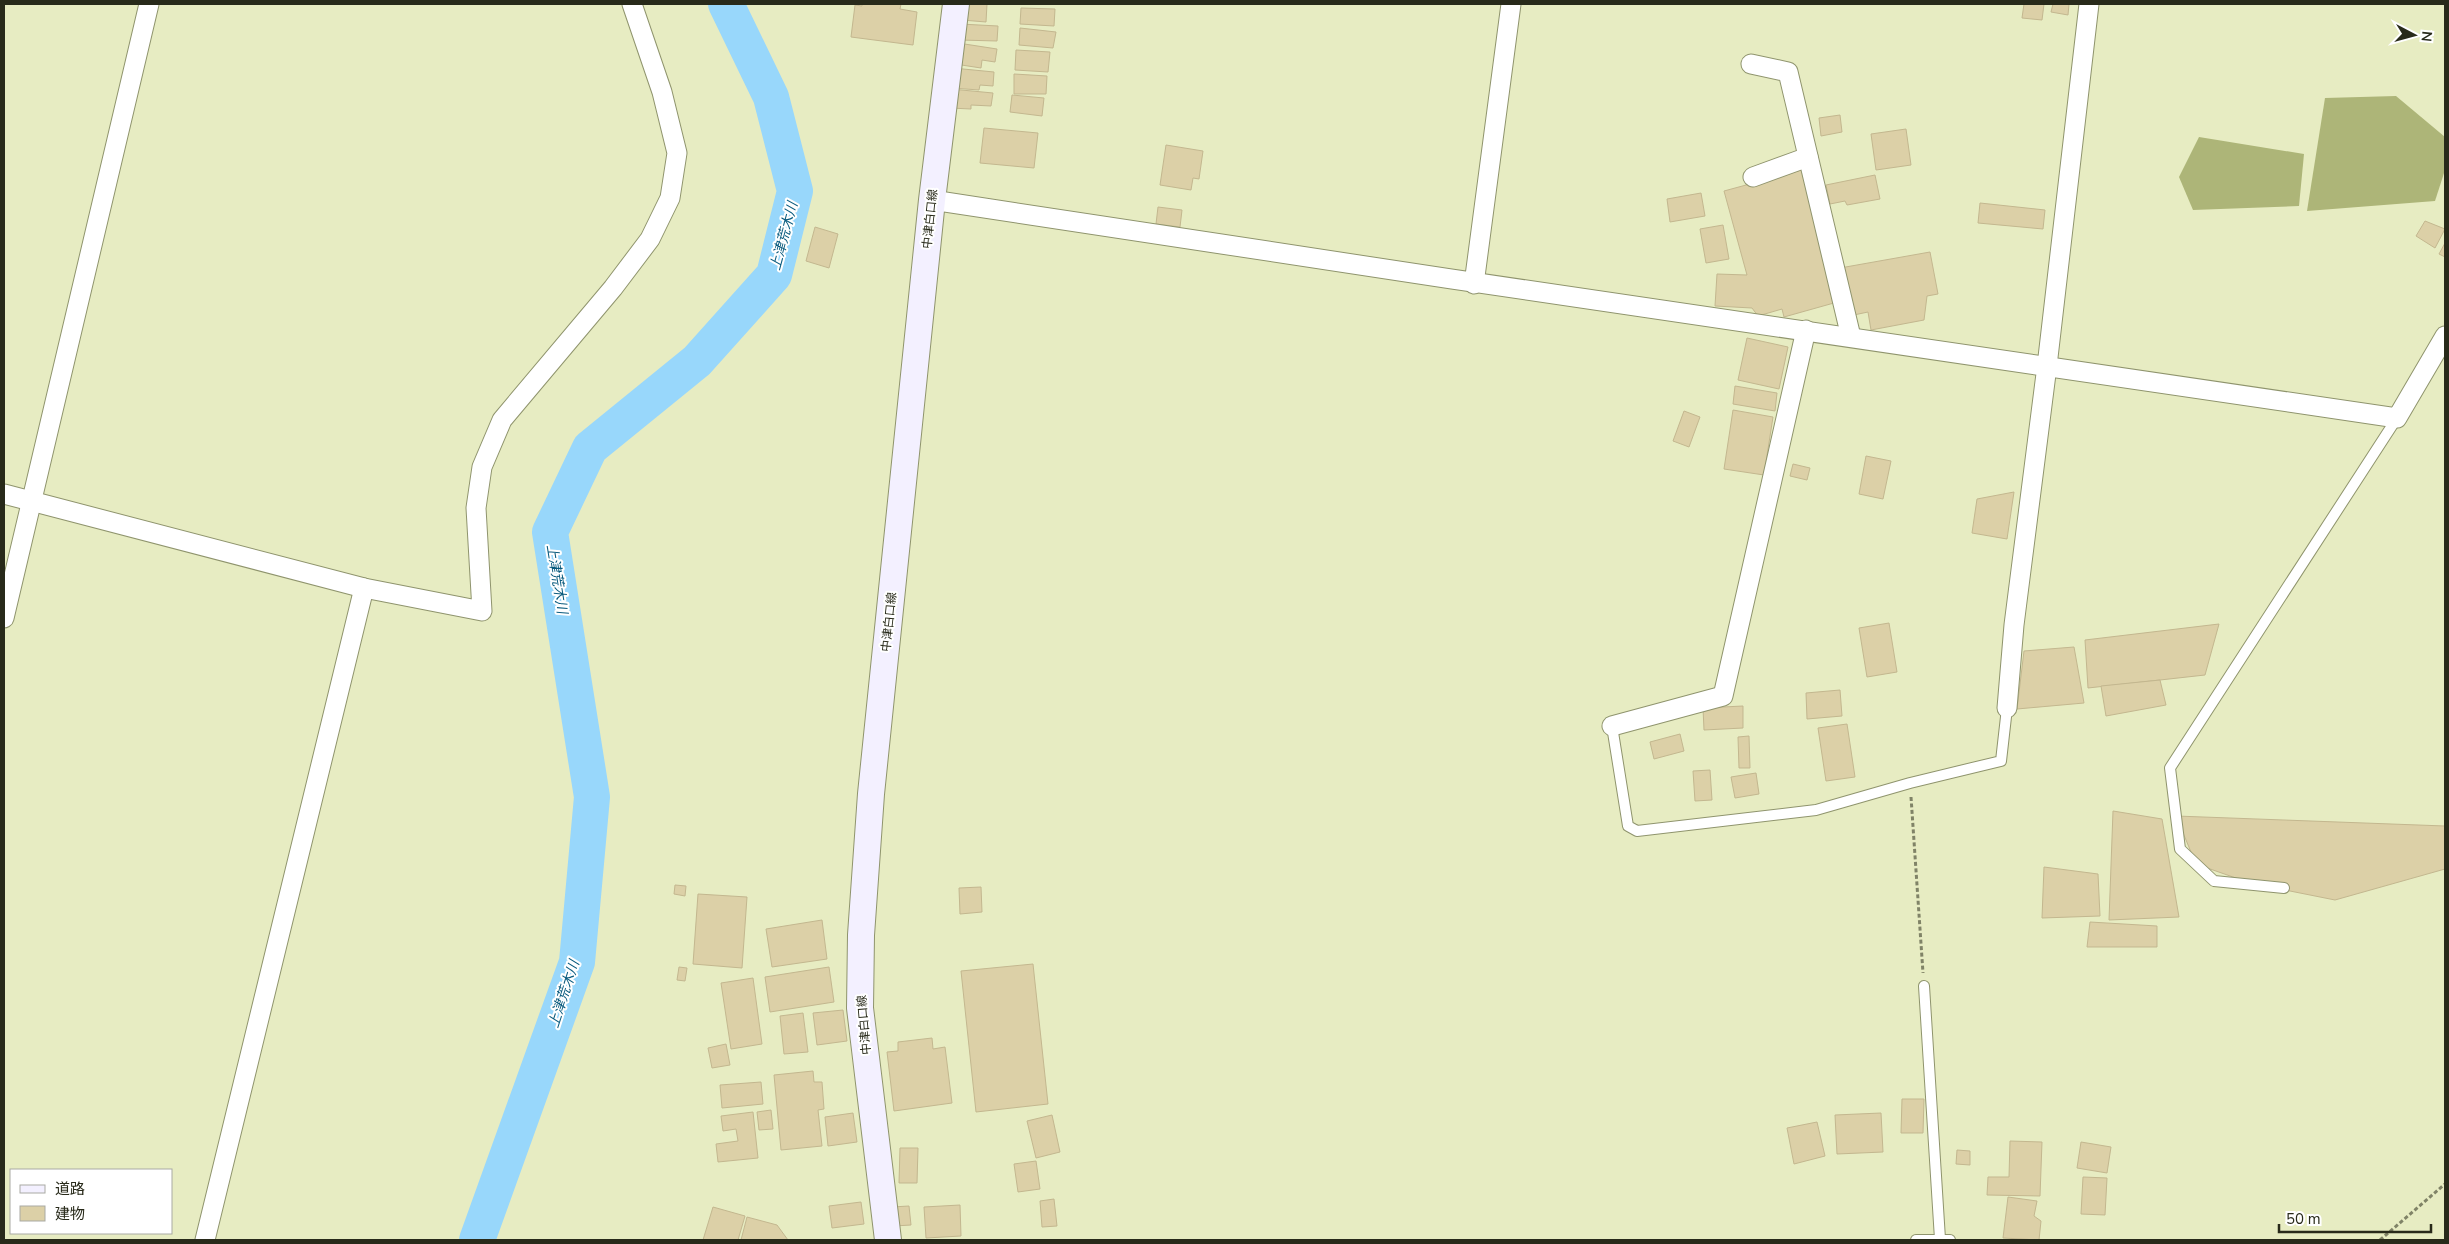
<svg xmlns="http://www.w3.org/2000/svg" width="2449" height="1244" viewBox="0 0 2449 1244" font-family="'Nunito Sans','Noto Sans JP',sans-serif">
<style>
.forest{fill:#adb578}
.lines{fill:none;stroke-linecap:round;stroke-linejoin:round}
.river{stroke:#98d7fb;stroke-width:36}
.building{fill:#dcd0a7;stroke:#c3b78f}
.service-casing{stroke:#8f946d;stroke-width:12}
.minor-casing{stroke:#8f946d;stroke-width:21}
.secondary-casing{stroke:#8f946d;stroke-width:28}
.path{stroke:#808367;stroke-width:3;stroke-dasharray:4 2.5;stroke-linecap:butt}
.service{stroke:#fff;stroke-width:10}
.minor{stroke:#fff;stroke-width:19}
.secondary{stroke:#f3f0ff;stroke-width:26}
.labels{text-anchor:middle;dominant-baseline:central;stroke-width:4;stroke-linejoin:round;paint-order:stroke}
.street-label{font-size:12px;fill:#282a1a;stroke:#fff}
.water-label{font-size:14px;font-style:italic;fill:#085a7d;stroke:#fff}
</style>
<rect width="100%" height="100%" fill="#e7ecc2"/>
<g class="forest">
<polygon points="2396,96 2445,137 2445,170 2435,201 2307,211 2325,98"/>
<polygon points="2199,137 2304,154 2299,206 2193,210 2179,177"/>
</g>
<g class="lines">
<polyline class="river" points="477,1240 577,962 592,797 550,532 590,448 697,361 774,275 795,191 771,97 726,4"/>
</g>
<g class="building">
<polygon points="862,4 901,4 900,9 917,12 913,45 851,37 855,5 862,6"/>
<polygon points="963,4 987,4 986,22 962,20"/>
<polygon points="2024,4 2044,4 2042,20 2022,18"/>
<polygon points="2053,4 2069,4 2068,15 2051,12"/>
<polygon points="1021,8 1055,9 1054,26 1020,24"/>
<polygon points="960,24 998,26 997,41 960,40"/>
<polygon points="1020,28 1056,32 1053,48 1019,45"/>
<polygon points="958,43 997,49 995,62 982,60 981,68 955,64"/>
<polygon points="1016,50 1050,52 1048,72 1015,70"/>
<polygon points="953,68 994,72 993,86 980,85 979,90 952,88"/>
<polygon points="1014,74 1047,76 1046,94 1014,94"/>
<polygon points="951,89 993,93 991,106 971,105 971,109 950,108"/>
<polygon points="1012,95 1044,98 1042,116 1010,112"/>
<polygon points="1840,115 1842,132 1821,136 1819,118"/>
<polygon points="984,128 1038,133 1034,168 980,163"/>
<polygon points="1906,129 1911,165 1876,170 1871,134"/>
<polygon points="1166,145 1203,151 1199,179 1193,178 1191,190 1160,185"/>
<polygon points="1805,169 1841,301 1784,317 1782,309 1758,316 1752,308 1715,306 1717,274 1747,275 1724,191"/>
<polygon points="1875,175 1880,199 1847,205 1845,201 1830,204 1826,185"/>
<polygon points="1701,193 1705,216 1670,222 1667,199"/>
<polygon points="1980,203 2045,210 2043,229 1978,223"/>
<polygon points="1158,207 1182,210 1180,227 1156,224"/>
<polygon points="2425,221 2445,229 2435,248 2416,236"/>
<polygon points="1723,225 1729,259 1706,263 1700,229"/>
<polygon points="815,227 838,234 829,268 806,261"/>
<polygon points="2445,243 2445,257 2439,254"/>
<polygon points="1930,252 1938,294 1927,296 1924,320 1871,330 1868,312 1849,316 1840,268"/>
<polygon points="1747,338 1788,347 1779,389 1738,380"/>
<polygon points="1735,386 1777,393 1775,411 1733,404"/>
<polygon points="1733,410 1773,417 1764,475 1724,469"/>
<polygon points="1684,411 1700,417 1689,447 1673,441"/>
<polygon points="1866,456 1891,461 1883,499 1859,494"/>
<polygon points="1793,464 1810,468 1807,480 1790,476"/>
<polygon points="2014,492 2007,539 1972,533 1977,499"/>
<polygon points="1889,623 1897,672 1867,677 1859,628"/>
<polygon points="2219,624 2205,675 2088,688 2085,640"/>
<polygon points="2074,647 2084,703 2017,709 2024,651"/>
<polygon points="2160,680 2166,705 2106,716 2101,686"/>
<polygon points="1840,690 1842,716 1807,719 1806,693"/>
<polygon points="1743,706 1743,728 1704,730 1703,708"/>
<polygon points="1847,724 1855,777 1826,781 1818,728"/>
<polygon points="1680,734 1684,751 1654,759 1650,742"/>
<polygon points="1749,736 1750,768 1739,768 1738,737"/>
<polygon points="1710,770 1712,800 1695,801 1693,771"/>
<polygon points="1756,773 1759,794 1735,798 1731,777"/>
<polygon points="2113,811 2162,819 2179,917 2109,920"/>
<polygon points="2176,816 2445,826 2445,869 2335,900 2250,883 2196,864"/>
<polygon points="2044,867 2098,874 2100,916 2042,918"/>
<polygon points="675,885 686,886 685,896 674,894"/>
<polygon points="981,887 982,912 960,914 959,888"/>
<polygon points="698,894 747,897 742,968 693,964"/>
<polygon points="822,920 827,959 772,967 766,929"/>
<polygon points="2090,922 2157,926 2157,947 2087,947"/>
<polygon points="1033,964 1048,1104 976,1112 961,971"/>
<polygon points="679,967 687,968 685,981 677,980"/>
<polygon points="829,967 834,1002 770,1012 765,977"/>
<polygon points="753,978 762,1044 731,1049 721,983"/>
<polygon points="843,1010 847,1041 817,1045 813,1013"/>
<polygon points="803,1013 808,1052 784,1054 780,1016"/>
<polygon points="932,1038 933,1049 945,1047 952,1103 894,1111 887,1052 898,1051 898,1042"/>
<polygon points="726,1044 730,1065 712,1068 708,1048"/>
<polygon points="813,1071 814,1082 822,1082 824,1109 818,1110 822,1146 781,1150 774,1075"/>
<polygon points="761,1082 763,1104 722,1108 720,1085"/>
<polygon points="1902,1099 1924,1099 1923,1133 1901,1133"/>
<polygon points="771,1110 773,1129 759,1130 757,1112"/>
<polygon points="753,1112 758,1158 718,1162 716,1144 738,1141 736,1129 723,1131 721,1116"/>
<polygon points="853,1113 857,1142 828,1146 825,1117"/>
<polygon points="1881,1113 1883,1152 1837,1154 1835,1115"/>
<polygon points="1052,1115 1060,1152 1036,1158 1027,1121"/>
<polygon points="1817,1122 1825,1156 1794,1164 1787,1128"/>
<polygon points="2010,1141 2042,1142 2040,1196 1987,1195 1988,1177 2009,1177"/>
<polygon points="2081,1142 2111,1147 2107,1173 2077,1168"/>
<polygon points="900,1148 918,1148 917,1183 899,1183"/>
<polygon points="1957,1150 1970,1151 1970,1165 1956,1164"/>
<polygon points="1036,1161 1040,1189 1018,1192 1014,1164"/>
<polygon points="2083,1177 2107,1178 2105,1215 2081,1214"/>
<polygon points="2008,1197 2037,1201 2034,1216 2041,1221 2039,1240 2003,1238"/>
<polygon points="1054,1199 1057,1226 1042,1227 1040,1201"/>
<polygon points="861,1202 864,1224 832,1228 829,1206"/>
<polygon points="960,1205 961,1236 926,1238 924,1207"/>
<polygon points="909,1206 911,1225 894,1226 892,1207"/>
<polygon points="713,1207 745,1216 738,1240 703,1240"/>
<polygon points="747,1217 777,1225 788,1240 741,1240"/>
</g>
<g class="lines">
<g class="service-casing">
<g id="service">
<polyline points="1612,726 1628,826 1637,831 1816,810 1910,783 2001,761 2007,708"/>
<polyline points="2284,888 2214,881 2180,849 2170,768 2397,418"/>
<polyline points="1924,986 1940,1239"/>
<polyline points="1916,1240 1950,1240"/>
</g>
</g>
<g class="minor-casing">
<g id="minor">
<polyline points="1751,64 1788,72 1851,337"/>
<polyline points="1753,177 1808,157"/>
<path d="M 932,200 C 1420,275 1908,348 2397,418 L 2445,336"/>
<polyline points="1474,284 1511,4"/>
<polyline points="4,494 364,588 482,611 476,508 482,467 502,420 613,288 650,239 670,198 677,153 662,92 632,4"/>
<polyline points="4,618 149,4"/>
<polyline points="2007,708 2014,625 2047,366 2089,4"/>
<polyline points="1612,726 1723,696 1806,330"/>
<polyline points="205,1240 364,588"/>
</g>
</g>
<g class="secondary-casing">
<polyline id="secondary" points="888,1240 860,1008 861,935 871,794 932,200 956,4"/>
</g>
<g class="path">
<polyline points="1911,797 1923,973"/>
<polyline points="2380,1240 2445,1184"/>
</g>
<use href="#service" class="service"/>
<use href="#minor" class="minor"/>
<use href="#secondary" class="secondary"/>
</g>
<g class="labels">
<g class="street-label">
<text transform="translate(930 219) rotate(-84)">中津白口線</text>
<text transform="translate(889 622) rotate(-84)">中津白口線</text>
<text transform="translate(864 1025) rotate(-95)">中津白口線</text>
</g>
<g class="water-label">
<text transform="translate(784 236) rotate(-75)">上津荒木川</text>
<text transform="translate(557 579) rotate(81)">上津荒木川</text>
<text transform="translate(564 994) rotate(-72)">上津荒木川</text>
</g>
</g>
<rect width="2449" height="1244" fill="none" stroke="#282a1a" stroke-width="10"/>
<rect x="10" y="1169" width="162" height="65" fill="#ffffff" stroke="#a9aaa3"/>
<rect x="20" y="1185" width="25" height="8" fill="#f3f0ff" stroke="#a9aaa3"/>
<text x="55" y="1194" font-size="15" fill="#282a1a">道路</text>
<rect x="20" y="1206" width="25" height="15" fill="#dcd0a7" stroke="#a9aaa3"/>
<text x="55" y="1219" font-size="15" fill="#282a1a">建物</text>
<g transform="translate(2414 35) rotate(96)" stroke="#ffffff" stroke-width="4" paint-order="stroke">
<path d="M0-4L9 19L0 12L-9 19Z" fill="#282a1a"/>
<text y="-8" font-size="14" font-weight="bold" text-anchor="middle" fill="#282a1a">N</text>
</g>
<path d="M2279 1224v8h152v-8" fill="none" stroke="#282a1a" stroke-width="2.5"/>
<text x="2286" y="1224" font-size="15" fill="#282a1a" stroke="#ffffff" stroke-width="4" paint-order="stroke">50 m</text>
</svg>
